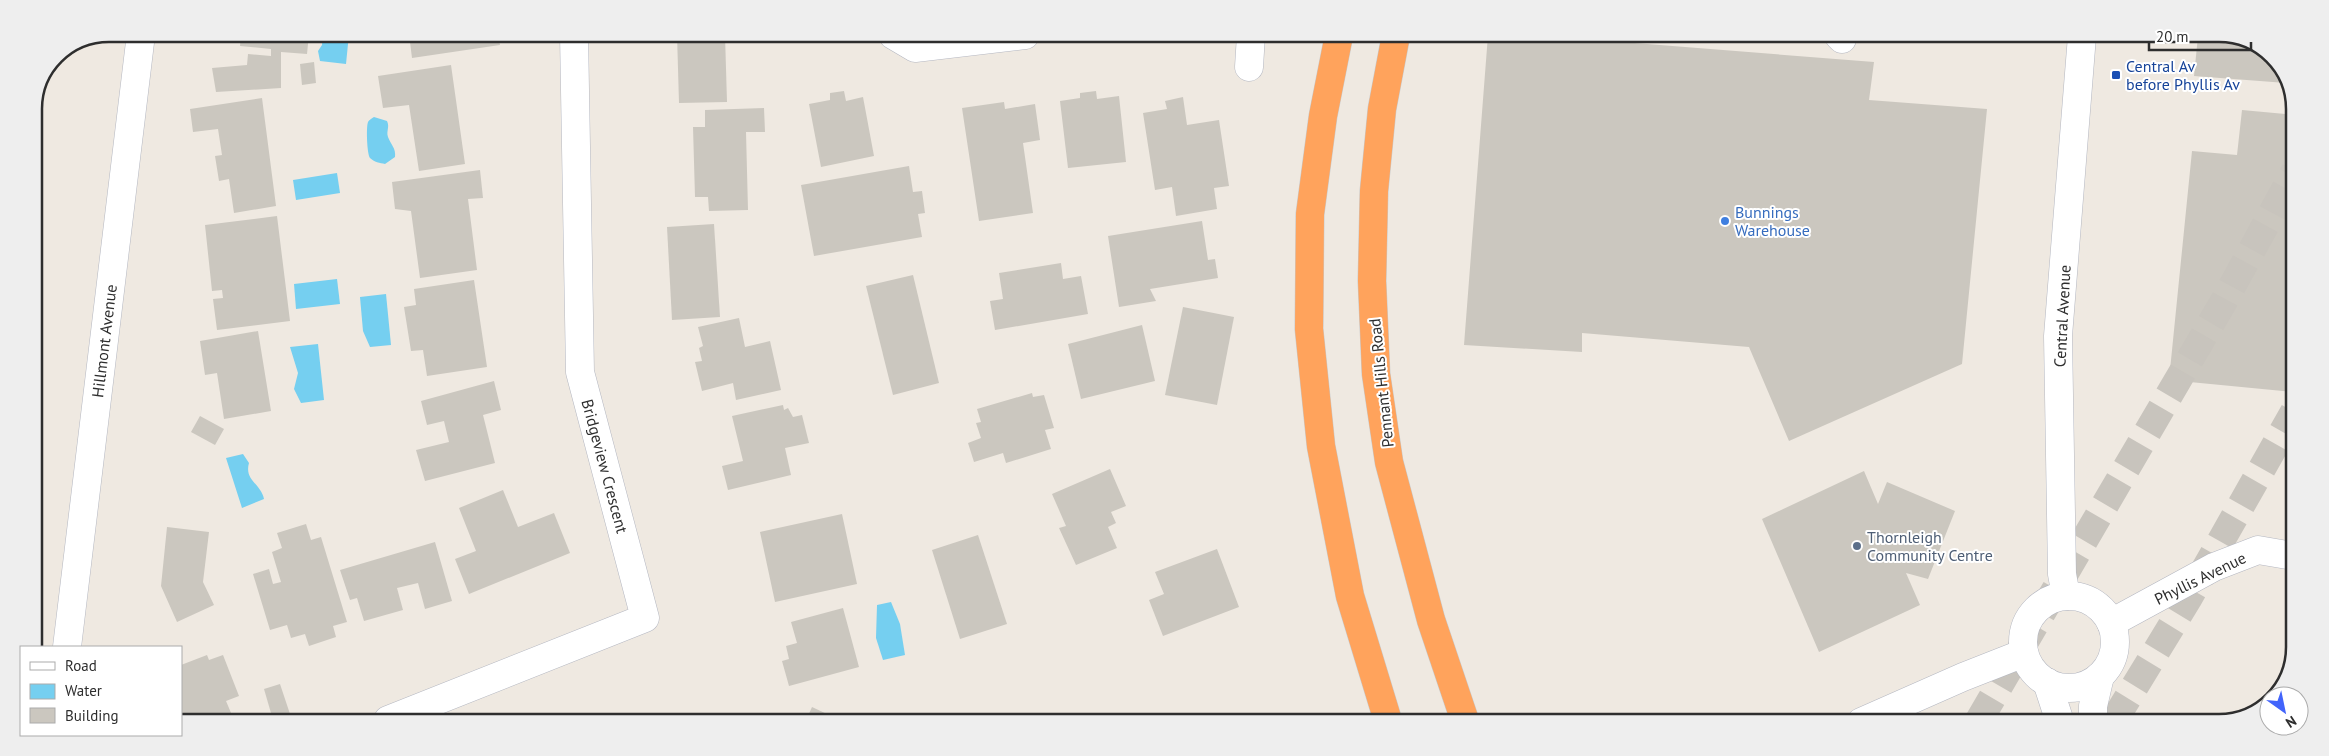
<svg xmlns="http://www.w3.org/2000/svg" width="2329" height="756" viewBox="0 0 2329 756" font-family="'PT Sans',sans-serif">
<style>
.water{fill:#75cff0}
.building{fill:#cbc7bf}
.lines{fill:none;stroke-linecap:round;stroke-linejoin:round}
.highway-tunnel{stroke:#c8c4bd;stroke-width:28;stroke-dasharray:28 14;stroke-linecap:butt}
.minor-casing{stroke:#b4b7c1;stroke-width:29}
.highway-casing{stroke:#c9c9c9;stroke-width:29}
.minor{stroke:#fff;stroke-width:28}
.highway{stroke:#ffa35c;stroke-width:28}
.transit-dot{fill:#1a4fb4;stroke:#fff;stroke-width:2}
.shop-dot{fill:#3f7fe0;stroke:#fff;stroke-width:2}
.service-dot{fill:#5c6f8a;stroke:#fff;stroke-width:2}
.labels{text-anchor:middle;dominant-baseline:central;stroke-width:4;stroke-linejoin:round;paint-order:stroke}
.transit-label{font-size:16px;fill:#164399;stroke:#fff;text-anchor:start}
.shop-label{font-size:16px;fill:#366cbe;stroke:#fff;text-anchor:start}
.street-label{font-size:16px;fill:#2e2e2e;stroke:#fff}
.service-label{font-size:16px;fill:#4e5e75;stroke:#fff;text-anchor:start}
.rim{fill:none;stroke:#2e2e2e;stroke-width:2.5}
</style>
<rect width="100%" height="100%" fill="#efe9e1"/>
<g class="water">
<polygon points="323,34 349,34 346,64 320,61 318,51 322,45"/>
<path d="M 374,117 L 387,121 C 390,127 386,131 388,137 C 391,145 396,148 395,157 L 385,164 C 380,163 374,162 370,158 C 367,154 366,127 368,122 C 369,120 372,118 374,117 Z"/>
<polygon points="337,173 340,193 296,200 293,180"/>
<polygon points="337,279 340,304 296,309 294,284"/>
<polygon points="386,294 391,345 370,347 363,331 360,297"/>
<polygon points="318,344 324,400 301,403 294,389 298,373 290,347"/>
<path d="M 243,454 L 249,463 C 244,480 261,484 264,499 L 242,508 L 226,458 Z"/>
<polygon points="891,602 900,624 905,655 883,660 876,638 877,605"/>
</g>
<g class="building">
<polygon points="241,34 309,34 307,54 281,52 281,88 216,92 212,68 247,65 248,54 271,56 271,49 240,46"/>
<polygon points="409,34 498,34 500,45 412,58"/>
<polygon points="677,34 725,35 727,102 679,103"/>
<polygon points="1488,35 1546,36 1874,62 1869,100 1987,109 1962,364 1789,441 1749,347 1582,333 1582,352 1464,345"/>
<polygon points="2198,36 2239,36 2277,60 2286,83 2194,76"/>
<polygon points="314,62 316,83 302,85 300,64"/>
<polygon points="451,65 465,164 419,171 409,105 383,108 378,76"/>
<polygon points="844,91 846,101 863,97 874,156 821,167 809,104 830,100 830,93"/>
<polygon points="1096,91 1097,99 1119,96 1126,162 1068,168 1060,101 1080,98 1080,93"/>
<polygon points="1183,97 1187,125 1219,120 1229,186 1214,188 1217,209 1176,216 1172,187 1155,190 1143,113 1167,109 1165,101"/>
<polygon points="262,98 276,206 234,213 229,179 219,181 215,156 222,155 218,129 193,132 190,109"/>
<polygon points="1004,102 1005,109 1035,104 1040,140 1023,143 1033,213 979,221 962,108"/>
<polygon points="764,108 765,132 746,132 748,210 709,211 708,197 695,197 693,127 705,127 705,110"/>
<polygon points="2242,110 2295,115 2294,392 2169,380 2192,151 2237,155"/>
<polygon points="909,166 913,192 922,191 925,213 918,214 922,237 814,256 801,185"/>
<polygon points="480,170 483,198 468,199 477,270 420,278 411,211 395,209 392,182"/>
<polygon points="277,216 290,321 217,330 213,299 223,298 222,290 212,291 205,225"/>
<polygon points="1202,221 1208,260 1215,259 1218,278 1150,289 1156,301 1119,307 1108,236"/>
<polygon points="714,224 720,317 672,320 667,227"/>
<polygon points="1061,263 1063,279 1081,276 1088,314 995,330 990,301 1003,299 999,273"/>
<polygon points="913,275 939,383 893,395 866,286"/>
<polygon points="474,280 487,367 427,376 423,350 411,351 404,307 416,305 414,289"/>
<polygon points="1183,307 1234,317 1217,405 1165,395"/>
<polygon points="739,318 745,347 770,341 781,390 736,400 733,383 702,391 695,362 702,361 699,348 703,346 698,327"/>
<polygon points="1142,325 1155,381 1081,399 1068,344"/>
<polygon points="258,331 271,411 224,419 217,373 205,375 200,341"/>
<polygon points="494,381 501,410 483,415 495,463 425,481 416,450 449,442 444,421 427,425 421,401"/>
<polygon points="1032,393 1033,397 1044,395 1054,428 1045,430 1051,449 1006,463 1003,453 974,462 968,443 981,438 976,423 981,422 977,409"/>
<polygon points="783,405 784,410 788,408 793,417 802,415 809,443 785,448 791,475 728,490 722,466 743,461 732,416"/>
<polygon points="200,416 224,429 215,445 191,432"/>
<polygon points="1110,469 1126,506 1111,512 1116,523 1108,527 1117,548 1076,565 1059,528 1066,526 1052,494"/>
<polygon points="1864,471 1878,504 1887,482 1955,511 1928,579 1906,573 1920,605 1819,652 1762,519"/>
<polygon points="503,490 518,527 554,513 570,553 469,594 455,559 476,551 459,508"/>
<polygon points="842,514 857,584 775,602 760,532"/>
<polygon points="306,524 311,540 321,537 347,622 333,626 336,637 309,646 305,634 291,638 287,625 270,630 253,574 269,569 273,584 281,582 272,552 282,548 277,533"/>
<polygon points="167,527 209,532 203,582 214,605 177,622 161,586"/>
<polygon points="978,535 1007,624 960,639 932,550"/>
<polygon points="435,542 452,601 425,609 418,583 397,588 403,610 364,621 357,598 350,600 340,570"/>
<polygon points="1217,549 1239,607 1163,636 1149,600 1164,594 1155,572"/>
<polygon points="843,608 859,667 789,686 782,661 789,659 786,646 797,643 791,622"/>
<polygon points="207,655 209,660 223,655 239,696 226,701 234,720 181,720 181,665"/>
<polygon points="280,684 291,717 273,720 264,689"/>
<polygon points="812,707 842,721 794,720 797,714 807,718"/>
</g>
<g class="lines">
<g class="highway-tunnel">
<polyline points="1978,722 2224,301 2295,171"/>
<polyline points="2113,722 2188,599 2294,412"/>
</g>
<g class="minor-casing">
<g id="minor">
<polyline points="893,35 915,48 1025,35"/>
<polyline points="1839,36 1842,39"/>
<polyline points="1249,67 1251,35"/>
<polyline points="2066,596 2062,574 2058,336 2082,36"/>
<circle cx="2069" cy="642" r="46"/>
<polyline points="2111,623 2214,567 2258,550 2293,556"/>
<polyline points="67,647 141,34"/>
<polyline points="2047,682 2060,722"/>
<polyline points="388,720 645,618 580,372 574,34"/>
<polyline points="1861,722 1963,677 2024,653"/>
<polyline points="2093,722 2093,706 2100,676"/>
</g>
</g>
<g class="highway-casing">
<g id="highway">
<polyline points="1339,35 1323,116 1310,214 1309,329 1321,446 1350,596 1388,721"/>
<polyline points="1396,35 1382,109 1374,191 1372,281 1376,374 1389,462 1431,620 1465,721"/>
</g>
</g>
<use href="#minor" class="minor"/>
<use href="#highway" class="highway"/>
</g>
<rect class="transit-dot" x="2111" y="70" width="10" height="10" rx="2.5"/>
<circle class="shop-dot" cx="1725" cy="221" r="5"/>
<circle class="service-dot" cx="1857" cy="546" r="5"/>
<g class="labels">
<g class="transit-label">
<text x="2126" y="66">Central Av<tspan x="2126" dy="18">before Phyllis Av</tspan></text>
</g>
<g class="shop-label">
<text x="1735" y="212">Bunnings<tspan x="1735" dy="18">Warehouse</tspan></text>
</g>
<g class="street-label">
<text transform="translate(2062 316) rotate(-87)">Central Avenue</text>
<text transform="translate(104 341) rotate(-83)">Hillmont Avenue</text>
<text transform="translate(1381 383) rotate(-96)">Pennant Hills Road</text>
<text transform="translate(605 466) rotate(75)">Bridgeview Crescent</text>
<text transform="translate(2200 578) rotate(-26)">Phyllis Avenue</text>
</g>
<g class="service-label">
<text x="1867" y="537">Thornleigh<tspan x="1867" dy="18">Community Centre</tspan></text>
</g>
</g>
<path d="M0 0H2329V756H0ZM109 42H2219A67 67 0 0 1 2286 109V647A67 67 0 0 1 2219 714H109A67 67 0 0 1 42 647V109A67 67 0 0 1 109 42Z" fill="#eee" fill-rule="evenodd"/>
<path class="rim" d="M109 42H2219A67 67 0 0 1 2286 109V647A67 67 0 0 1 2219 714H109A67 67 0 0 1 42 647V109A67 67 0 0 1 109 42Z"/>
<rect x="20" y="646" width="162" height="90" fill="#ffffff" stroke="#ababab"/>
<rect x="30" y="662" width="25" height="8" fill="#ffffff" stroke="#ababab"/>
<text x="65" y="671" font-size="15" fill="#2e2e2e">Road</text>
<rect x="30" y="684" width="25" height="15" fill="#75cff0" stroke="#ababab"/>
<text x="65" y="696" font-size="15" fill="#2e2e2e">Water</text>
<rect x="30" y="708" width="25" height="15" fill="#cbc7bf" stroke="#ababab"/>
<text x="65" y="721" font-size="15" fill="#2e2e2e">Building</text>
<g transform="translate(2284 711) rotate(147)"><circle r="24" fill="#ffffff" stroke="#ababab"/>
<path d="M0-4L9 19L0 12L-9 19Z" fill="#4264fb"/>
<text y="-8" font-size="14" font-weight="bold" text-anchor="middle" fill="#2e2e2e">N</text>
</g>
<path d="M2149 42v8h102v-8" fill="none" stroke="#2e2e2e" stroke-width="2.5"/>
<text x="2156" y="42" font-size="15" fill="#2e2e2e" stroke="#ffffff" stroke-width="4" paint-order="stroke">20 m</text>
</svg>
